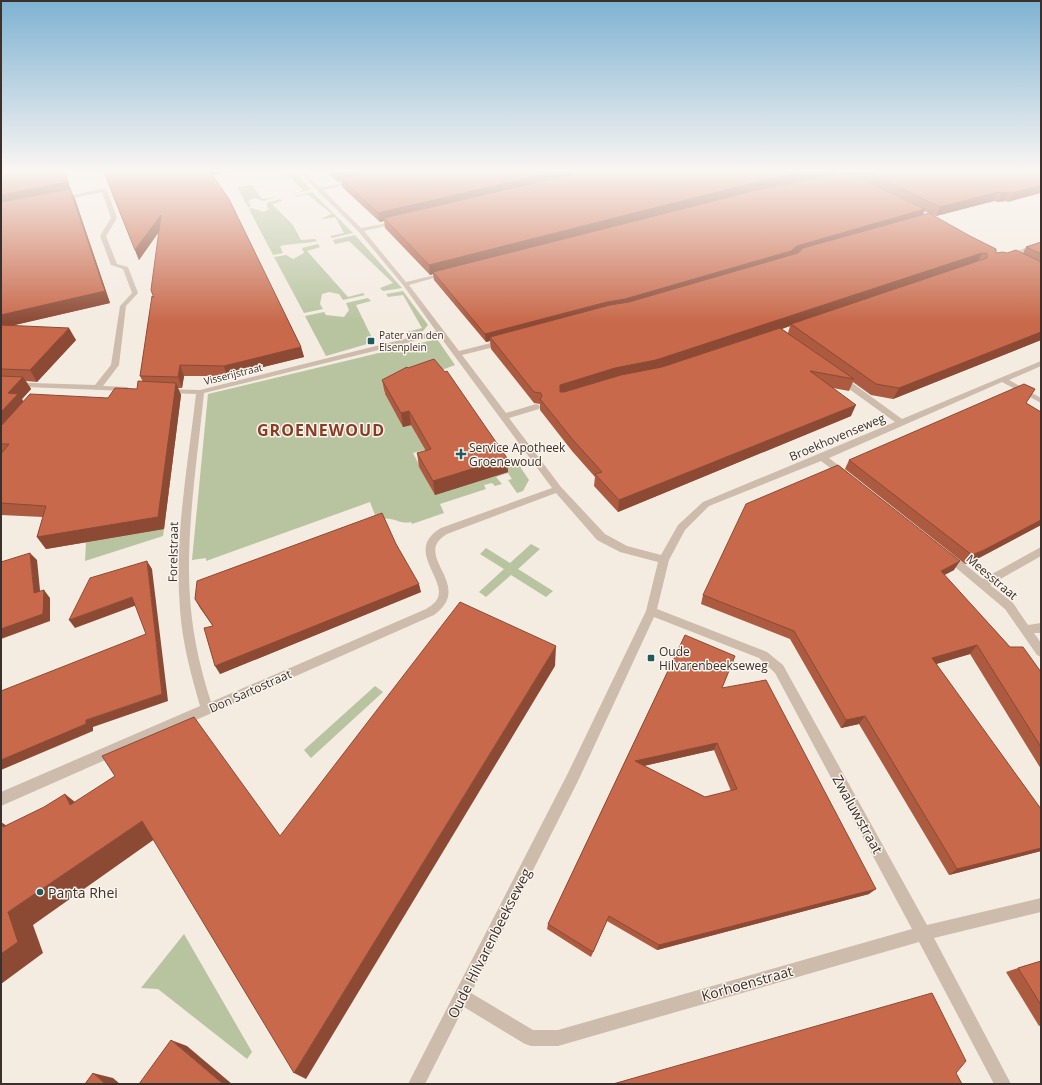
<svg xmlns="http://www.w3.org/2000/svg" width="1042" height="1085" viewBox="0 0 1042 1085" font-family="'Open Sans',sans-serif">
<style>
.green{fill:#b8c4a0}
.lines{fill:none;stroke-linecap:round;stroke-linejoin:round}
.minor{fill:#cdbbac;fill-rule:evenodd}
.wall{fill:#ac5a40;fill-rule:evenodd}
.shaded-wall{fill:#8c4a34}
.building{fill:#c8694b;stroke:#8c4a34;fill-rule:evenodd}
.poi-dot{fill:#1f5a5e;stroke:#fbf5ee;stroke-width:1.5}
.labels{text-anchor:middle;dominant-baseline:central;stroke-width:3;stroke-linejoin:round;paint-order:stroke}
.far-poi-label{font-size:10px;fill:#3b302b;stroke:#fbf5ee;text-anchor:start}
.far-street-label{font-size:10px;fill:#3b302b;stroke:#fbf5ee}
.street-label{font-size:12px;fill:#3b302b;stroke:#fbf5ee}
.poi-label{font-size:12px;fill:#3b302b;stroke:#fbf5ee;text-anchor:start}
.near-street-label{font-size:14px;fill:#3b302b;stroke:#fbf5ee}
.near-poi-label{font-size:14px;fill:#3b302b;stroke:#fbf5ee;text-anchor:start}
.district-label{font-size:16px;font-weight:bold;letter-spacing:1px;fill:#8c3b22;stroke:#fbf5ee}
</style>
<rect width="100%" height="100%" fill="#f4ebe1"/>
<g class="green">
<polygon points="295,172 311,190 292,194 291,194 303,191 289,175 277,176"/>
<polygon points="252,185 262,199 277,197 263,201 255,198 248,201 251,207 248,207 237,187"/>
<polygon points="312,192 353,233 332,238 330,236 344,233 335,217 324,219 322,218 332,214 307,194 297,197 295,196"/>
<path d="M 280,199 L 282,201 L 272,204 L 293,225 L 301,240 L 315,239 L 317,241 C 304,244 293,243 280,246 L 283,253 L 273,255 L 249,209 L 252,208 L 264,212 L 269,209 L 266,205 L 267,203 Z"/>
<polygon points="355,235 402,288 383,291 380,288 393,283 349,241 335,244 333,240"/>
<polygon points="318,244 320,247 307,251 348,297 363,293 365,295 343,300 339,294 329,292 322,294 320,304 323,309 304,313 274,257 286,255 293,259 304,253 302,248"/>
<polygon points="403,291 428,325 423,331 409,334 407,332 422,328 403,295 388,297 386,294"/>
<polygon points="368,298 371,301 356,305 374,342 326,356 305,316 324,312 326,315 344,317 349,310 346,303"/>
<path d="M 437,339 L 455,365 L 384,392 L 396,414 L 414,424 L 428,449 L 413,453 L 435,495 L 454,481 L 517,462 L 529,480 L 523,491 L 517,493 L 508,480 L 512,479 L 508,473 L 496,477 L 502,484 L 495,486 L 492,483 L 484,485 L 486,489 L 440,504 L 444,513 L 412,524 L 411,522 C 401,525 392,516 382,519 L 380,516 L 375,515 L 370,502 L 206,561 L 206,558 L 192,560 L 208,394 Z"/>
<polygon points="164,529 163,536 85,561 86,542"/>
<polygon points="531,544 540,549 518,569 553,591 546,597 511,575 486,597 479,592 504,569 480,554 486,548 510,563"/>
<polygon points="375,686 383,692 311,758 304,750"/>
<polygon points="184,934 252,1052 247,1059 158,989 141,988"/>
</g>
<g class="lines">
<g class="minor">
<path d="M 297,170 L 302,170 L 320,188 L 357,180 L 357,182 L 323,190 L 361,228 L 399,221 L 399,223 L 364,231 L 406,282 L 448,272 L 448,274 L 409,285 L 459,351 L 503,340 L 506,340 L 506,344 L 462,355 L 506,413 L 536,404 L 539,405 L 540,407 L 539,409 L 509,418 L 561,487 L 605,534 L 627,546 L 661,555 L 678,525 L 703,502 L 895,422 L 838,381 L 838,377 L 844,377 L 902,419 L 1041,361 L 1041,366 L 1009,380 L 1041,398 L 1041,403 L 1002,382 L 829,458 L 847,472 L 849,474 L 847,476 L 841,476 L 821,461 L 709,506 L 685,530 L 669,560 L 657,609 L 767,652 L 783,665 L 927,925 L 1041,898 L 1041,912 L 934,938 L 1011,1084 L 994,1084 L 919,942 L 558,1046 L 531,1046 L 525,1044 L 464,1007 L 425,1084 L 408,1084 L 568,773 L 646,611 L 658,562 L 620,552 L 597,540 L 556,493 L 447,534 C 410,556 476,584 434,615 L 1,806 L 1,792 L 200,706 C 191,674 182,642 180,609 C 174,537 188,465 196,394 L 167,393 L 163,391 L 164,389 L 200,390 L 436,331 L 403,285 L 358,231 ZM 439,335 L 552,488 L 441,528 C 402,551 451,581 436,601 C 434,604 429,607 426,609 L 211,702 C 201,671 194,641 191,610 C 184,541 197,463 204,393 ZM 654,617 L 759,658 L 775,673 L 912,929 L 558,1030 L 533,1030 L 471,993 L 578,781 Z"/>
<polygon points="833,170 840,170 854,178 849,179"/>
<polygon points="104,188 107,190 117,218 106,236 117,264 128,267 138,293 126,306 119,365 103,386 127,387 131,389 127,391 1,386 1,382 95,385 111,365 120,306 132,293 123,269 111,265 100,236 111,218 102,192 60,201 57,199"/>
<polygon points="1041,242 1041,246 1009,257 1004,256"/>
<polygon points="1041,547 1041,556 990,585 1013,603 1028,625 1041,623 1041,633 1034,633 1041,643 1041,657 1037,655 1005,609 942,556 943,553 951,553 983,579"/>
</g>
</g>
<g class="wall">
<polygon points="1,170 72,193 75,199 110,303 11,326 76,340 37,382 26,381 31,389 22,399 23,402 108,398 137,389 143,382 140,376 154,298 159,232 139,260 103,170 238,170 212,175 301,347 304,357 227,376 184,376 182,388 178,388 181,395 164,529 46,549 37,537 43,517 1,515"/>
<path d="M 324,170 L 836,170 L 836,173 L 751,192 L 691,207 L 845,172 L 841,170 L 1041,170 L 1008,202 L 1005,201 L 997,202 L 994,201 L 936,216 L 924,211 L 923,215 L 996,253 L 1023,253 L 1026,247 L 1041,242 L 1041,340 L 893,399 L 871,395 L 853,382 L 849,391 L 833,388 L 851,416 L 618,512 L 594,486 L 595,477 L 572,451 L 540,410 L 540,404 L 534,403 L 491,349 L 490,341 L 486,342 L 434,280 L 433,274 L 430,275 L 385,228 L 384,221 L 380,222 L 342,187 L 341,181 L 338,182 ZM 790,326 L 788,333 L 782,329 Z"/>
<polygon points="382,380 508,472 435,495 419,467 417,453 426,451 411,425 403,427 385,394"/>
<polygon points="1026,403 1041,412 1041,525 977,559 965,564 845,469 849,460"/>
<polygon points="396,544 421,592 220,674 213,626 200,608 195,599"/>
<polygon points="954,570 944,575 1010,647 1041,672 1041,769 970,654 936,664 1041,851 949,875 859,724 841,728 790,639 701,604 703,595"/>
<path d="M 685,635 L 869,894 L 657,950 L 607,921 L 591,957 L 547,929 L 548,924 ZM 714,750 L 731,791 L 705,797 L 644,766 Z"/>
<polygon points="1041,961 1041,1025 1039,1026 1006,972 1018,968"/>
</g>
<g class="shaded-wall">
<polygon points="64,170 65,170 72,193 75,199 110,303 1,328 1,195"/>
<polygon points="208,170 238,170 209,176"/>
<polygon points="350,170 388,170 341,178 341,181 338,182 336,174"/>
<polygon points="562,170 602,170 384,218 384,221 380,222 378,213"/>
<polygon points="812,170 836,170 836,173 751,192 434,273 433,272 433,274 430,275 429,265 753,183"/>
<polygon points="1041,185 1041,193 1008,202 1012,193"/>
<polygon points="998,192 994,201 936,216 940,207"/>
<polygon points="1010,192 1005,201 997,202 1001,193"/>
<polygon points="925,209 922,217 624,307 490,337 490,341 486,342 485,334"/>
<polygon points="161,215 164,224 139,260 135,250"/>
<polygon points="982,253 977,264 791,324 790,326 655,372 560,397 560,385"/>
<polygon points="69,328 76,340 37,382 30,370"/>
<polygon points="1041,332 1041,340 893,399 899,388"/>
<polygon points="301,347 304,357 227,376 224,366"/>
<polygon points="180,365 184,376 182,388 178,377"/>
<polygon points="23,377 31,389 22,399 26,406 1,433 1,412 8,393"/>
<polygon points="176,383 181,395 164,529 46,549 37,537"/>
<polygon points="856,405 851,416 618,512 619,500"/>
<polygon points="409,411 411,425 403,427 401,413"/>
<polygon points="507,458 508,472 435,495 433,481"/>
<polygon points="1041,520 1041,525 977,559 965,564 972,555"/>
<polygon points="30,553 37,560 41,600 34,593"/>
<polygon points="147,561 152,569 168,701 93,727 93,731 1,770 1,760 86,720 162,694"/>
<polygon points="960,561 954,570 935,580 941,571"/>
<polygon points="419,584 421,592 220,674 215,666"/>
<polygon points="44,590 50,598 50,621 1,639 1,629"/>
<polygon points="132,597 137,605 75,628 69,620"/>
<polygon points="977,645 970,654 926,667 932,658"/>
<polygon points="556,646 555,666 306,1079 294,1073"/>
<polygon points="865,716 859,724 841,728 846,720"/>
<polygon points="717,743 714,750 634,768 635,761"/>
<polygon points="65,794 85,810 70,805"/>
<polygon points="142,821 159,836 33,925 43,953 1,984 1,954 8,912"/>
<polygon points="1,822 25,838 3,827"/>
<polygon points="1041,848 1041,851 949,875 957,869"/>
<polygon points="876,889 869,894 657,950 659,945"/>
<polygon points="171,1040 187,1046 232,1084 223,1084"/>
<polygon points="93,1073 113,1078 120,1084 105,1084"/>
</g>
<g class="building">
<polygon points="1,170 64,170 68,182 1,195"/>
<polygon points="103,170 209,170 229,199 301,347 224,366 180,365 178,377 140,376 152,296 154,298 151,290 161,215 135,250"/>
<polygon points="332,170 350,170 336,174"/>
<polygon points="373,170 562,170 378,213 341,178"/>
<polygon points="591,170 812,170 753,183 429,265 384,218"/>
<polygon points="862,170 1041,170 1041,185 1012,193 1010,192 1001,193 998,192 940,207"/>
<polygon points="846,172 925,209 797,246 791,251 625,299 607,302 485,334 433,272 753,191"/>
<polygon points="70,189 105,291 1,315 1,202"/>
<polygon points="929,213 970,236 996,249 996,253 1003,252 1007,253 1016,250 1041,262 1041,332 899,388 876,384 791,324 987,258 987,253 982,253 656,360 615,368 560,385 560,392 564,392 621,375 662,367 780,328 854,379 810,371 856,405 619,500 595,474 602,472 573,440 540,399 542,396 541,393 534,392 490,337 610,305 629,302 798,253 803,248"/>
<polygon points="1041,242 1041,254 1026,247"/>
<polygon points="1,325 69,328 30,370 1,369"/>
<polygon points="434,359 445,372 447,371 507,458 433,481 417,453 431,449 409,411 401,413 382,380 407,367 408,368"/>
<polygon points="1,376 23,377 8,393 18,394 1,412"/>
<polygon points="138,381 176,383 158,517 37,537 46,506 1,503 1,454 9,444 1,444 1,426 30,394 108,398 115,388 137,389"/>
<polygon points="1024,384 1035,389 1026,403 1041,412 1041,520 984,550 972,555 849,460"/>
<polygon points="838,465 960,561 941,571 1010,647 1023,647 1041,672 1041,747 977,645 932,658 1041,809 1041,848 957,869 865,716 846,720 794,631 703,595 746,504"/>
<polygon points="382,513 396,544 419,584 215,666 204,628 213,626 195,599 197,581"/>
<polygon points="30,553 34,593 44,590 43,614 1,629 1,562"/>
<polygon points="147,561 162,694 86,720 86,724 1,760 1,689 1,691 146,634 132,597 69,620 90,578"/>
<polygon points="460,602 556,646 294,1073 142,821 8,912 18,942 1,954 1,822 3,827 44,807 65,794 70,805 115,776 102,756 194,717 280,836"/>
<path d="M 685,635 L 735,656 L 722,688 L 766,680 L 876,889 L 659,945 L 609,916 L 593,952 L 548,924 ZM 717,743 L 737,789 L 705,797 L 635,761 Z"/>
<polygon points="1041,961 1041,1005 1018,968"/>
<polygon points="932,993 966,1061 956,1073 962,1084 613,1084"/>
<polygon points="171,1040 223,1084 139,1084"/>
<polygon points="93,1073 105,1084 85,1084"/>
</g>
<linearGradient id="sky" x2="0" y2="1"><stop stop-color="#7eb2d2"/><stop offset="0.53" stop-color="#faf6f2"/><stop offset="1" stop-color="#faf6f2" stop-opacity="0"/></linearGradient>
<rect width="1042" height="322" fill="url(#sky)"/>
<g class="poi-dot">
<rect x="367" y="337" width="8" height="8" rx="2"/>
<path d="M459 448h4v4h4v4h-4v4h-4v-4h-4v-4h4z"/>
<rect x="647" y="654" width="8" height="8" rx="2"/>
<circle cx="40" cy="892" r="4"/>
</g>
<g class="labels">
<g class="far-poi-label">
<text x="379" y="335">Pater van den<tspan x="379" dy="12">Elsenplein</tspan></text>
</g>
<g class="far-street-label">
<text transform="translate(233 374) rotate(-14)">Visserijstraat</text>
</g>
<g class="street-label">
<text transform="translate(837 437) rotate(-23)">Broekhovenseweg</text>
<text transform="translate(173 552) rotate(-89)">Forelstraat</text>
<text transform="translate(992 577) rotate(40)">Meesstraat</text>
<text transform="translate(250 691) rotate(-24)">Don Sartostraat</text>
</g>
<g class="poi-label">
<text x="469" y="447">Service Apotheek<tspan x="469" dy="14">Groenewoud</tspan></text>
<text x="659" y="651">Oude<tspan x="659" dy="14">Hilvarenbeekseweg</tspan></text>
</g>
<g class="near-street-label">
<text transform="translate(858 814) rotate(61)">Zwaluwstraat</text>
<text transform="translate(489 943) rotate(-63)">Oude Hilvarenbeekseweg</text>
<text transform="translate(747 983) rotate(-16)">Korhoenstraat</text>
</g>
<g class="near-poi-label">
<text x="48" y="892">Panta Rhei</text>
</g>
<g class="district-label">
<text x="321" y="430">GROENEWOUD</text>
</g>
</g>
<rect width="1042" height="1085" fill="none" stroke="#3b302b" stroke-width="4"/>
</svg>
